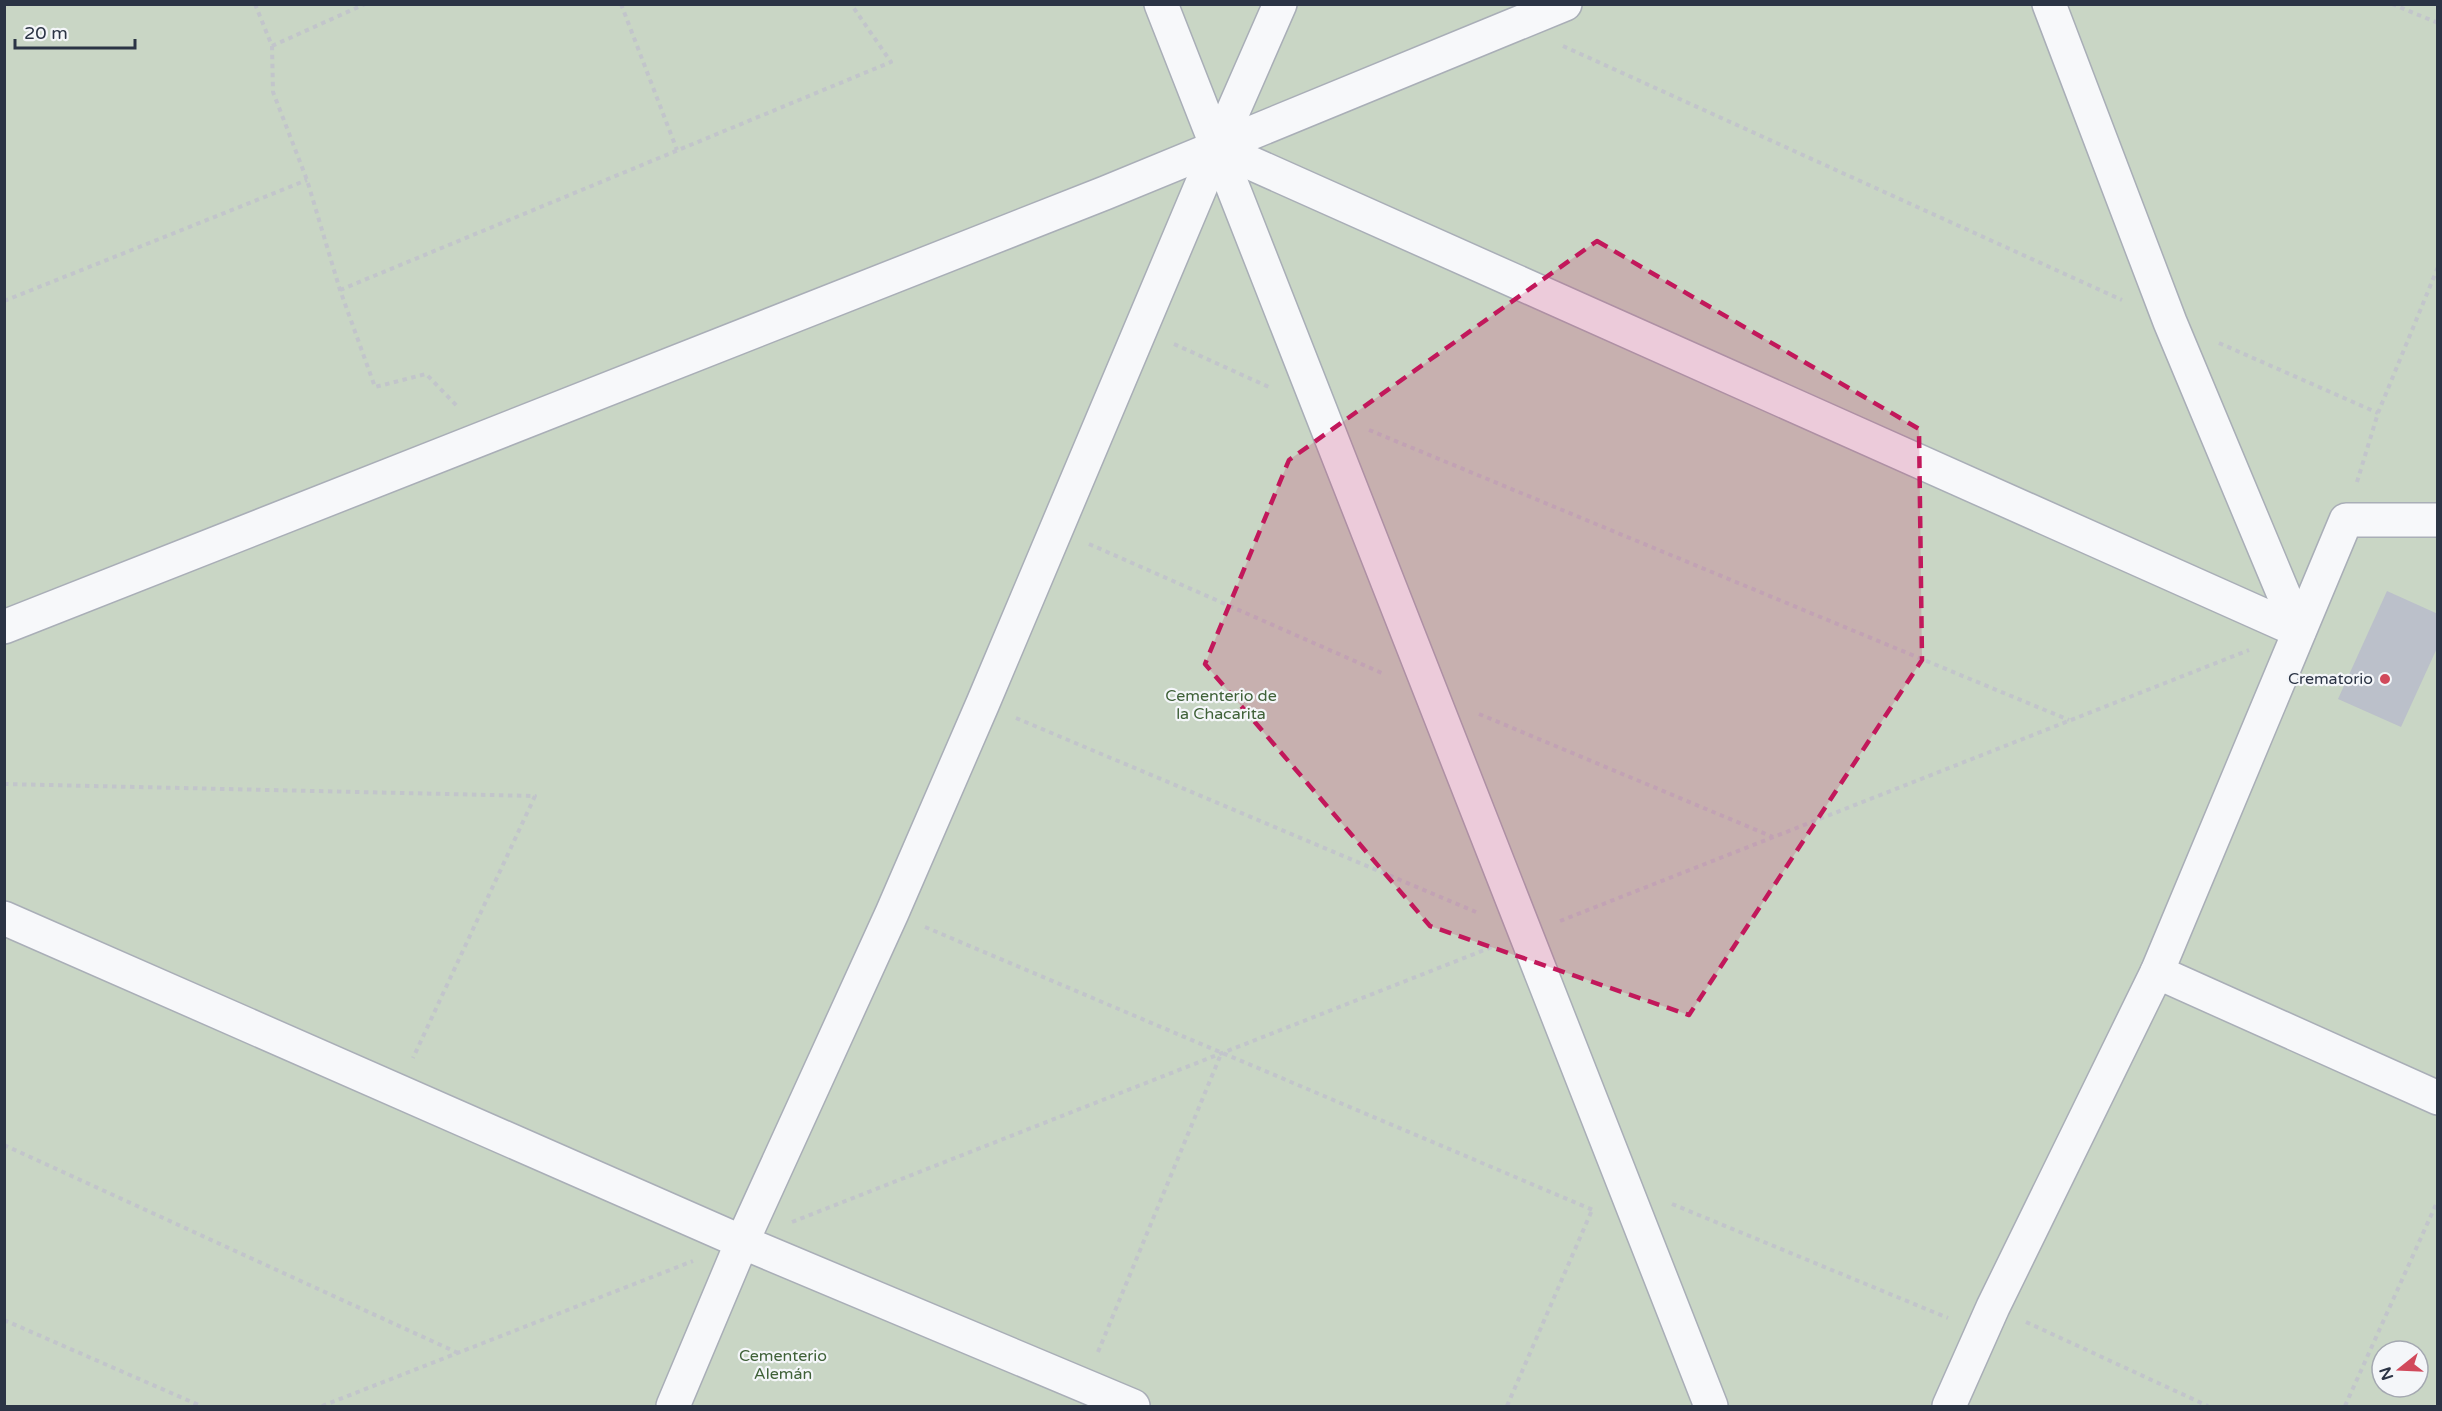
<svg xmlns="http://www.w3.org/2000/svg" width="2442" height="1411" viewBox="0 0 2442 1411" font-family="'Varela Round',sans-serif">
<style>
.green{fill:#c9d6c5;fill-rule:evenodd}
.building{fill:#bbc0ca}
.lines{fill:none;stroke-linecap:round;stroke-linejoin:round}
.minor-casing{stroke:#a9aeb7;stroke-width:36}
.path{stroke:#c2c5cb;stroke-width:4;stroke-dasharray:4.5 4.5;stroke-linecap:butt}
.minor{stroke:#f7f8fa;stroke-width:33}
.marked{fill:#c2185b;fill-opacity:0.2;stroke:#c2185b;stroke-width:4.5;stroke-dasharray:12 8;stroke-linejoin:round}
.poi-dot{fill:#d1495b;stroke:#f4f6f9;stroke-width:2}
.labels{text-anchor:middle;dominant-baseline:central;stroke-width:4.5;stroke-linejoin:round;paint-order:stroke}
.poi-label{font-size:16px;fill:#2b3445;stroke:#f4f6f9;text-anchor:end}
.park-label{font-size:16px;fill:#3f6138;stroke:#f4f6f9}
</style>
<rect width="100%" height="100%" fill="#e4e7ec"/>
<path class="green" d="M 5,5 L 2437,5 L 2437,1406 L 5,1406 ZM 2382,1351 L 2418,1351 L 2418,1387 L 2382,1387 Z"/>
<polygon class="building" points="2387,591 2438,614 2438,646 2401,727 2338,699"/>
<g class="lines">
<g class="minor-casing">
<g id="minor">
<polyline points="1161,4 1711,1406"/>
<polyline points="2049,4 2170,322 2299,631"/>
<polyline points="1217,148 2299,631"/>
<polyline points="4,627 1105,193 1565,4"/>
<polyline points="4,918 742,1242 1133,1406"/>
<polyline points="2157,972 2438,1098"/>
<polyline points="673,1406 742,1242 892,913 983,703 1217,148 1280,4"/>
<polyline points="1949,1406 1993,1307 2157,972 2346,520 2438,520"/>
</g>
</g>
<g class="path">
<polyline points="255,4 272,46 273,92 307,180 340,290 375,387 426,374 459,408"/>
<polyline points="621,4 677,150"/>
<polyline points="2392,4 2438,23"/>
<polyline points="272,46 365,4"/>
<polyline points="1563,46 2122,300"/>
<polyline points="340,290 891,62 851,4"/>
<polyline points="4,301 307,180"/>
<polyline points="2219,343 2378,413"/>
<polyline points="1174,344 1271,388"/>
<polyline points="1369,430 2069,720"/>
<polyline points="2357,482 2378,413 2438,267"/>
<polyline points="1089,544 1384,674"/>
<polyline points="1479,714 1773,837"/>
<polyline points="1016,718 1476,912"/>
<polyline points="4,784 535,796 413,1058"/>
<polyline points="1560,921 2249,650"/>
<polyline points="925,927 1593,1210"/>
<polyline points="4,1145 458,1353"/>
<polyline points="1672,1204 1948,1318"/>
<polyline points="792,1222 1492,947"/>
<polyline points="4,1320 201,1406"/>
<polyline points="2026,1322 2208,1406"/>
<polyline points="1098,1352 1221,1054"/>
<polyline points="322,1406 693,1261"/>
<polyline points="1507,1406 1592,1210"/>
<polyline points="2345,1406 2438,1200"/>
</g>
<use href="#minor" class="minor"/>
</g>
<path class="marked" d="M 1597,241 L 1919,429 L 1922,660 L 1689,1015 L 1430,926 L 1205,664 L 1289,460 Z"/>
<circle class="poi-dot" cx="2385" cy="679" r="6"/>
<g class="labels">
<g class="poi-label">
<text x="2373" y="679">Crematorio</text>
</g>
<g class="park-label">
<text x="1221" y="696">Cementerio de<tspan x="1221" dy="18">la Chacarita</tspan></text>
<text x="783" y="1356">Cementerio<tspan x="783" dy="18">Alemán</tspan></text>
</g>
</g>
<rect width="2442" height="1411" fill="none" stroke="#2b3445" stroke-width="12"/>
<g transform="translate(2400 1369) rotate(252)"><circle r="28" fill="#f4f6f9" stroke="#a4a8b1" stroke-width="1.5"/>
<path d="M0-4.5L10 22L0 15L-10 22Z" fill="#d1495b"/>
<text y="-9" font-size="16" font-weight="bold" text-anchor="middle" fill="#2b3445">N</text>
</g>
<path d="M15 39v9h120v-9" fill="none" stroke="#2b3445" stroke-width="3"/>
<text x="24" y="39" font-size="18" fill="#2b3445" stroke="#f4f6f9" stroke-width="4.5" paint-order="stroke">20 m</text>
</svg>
